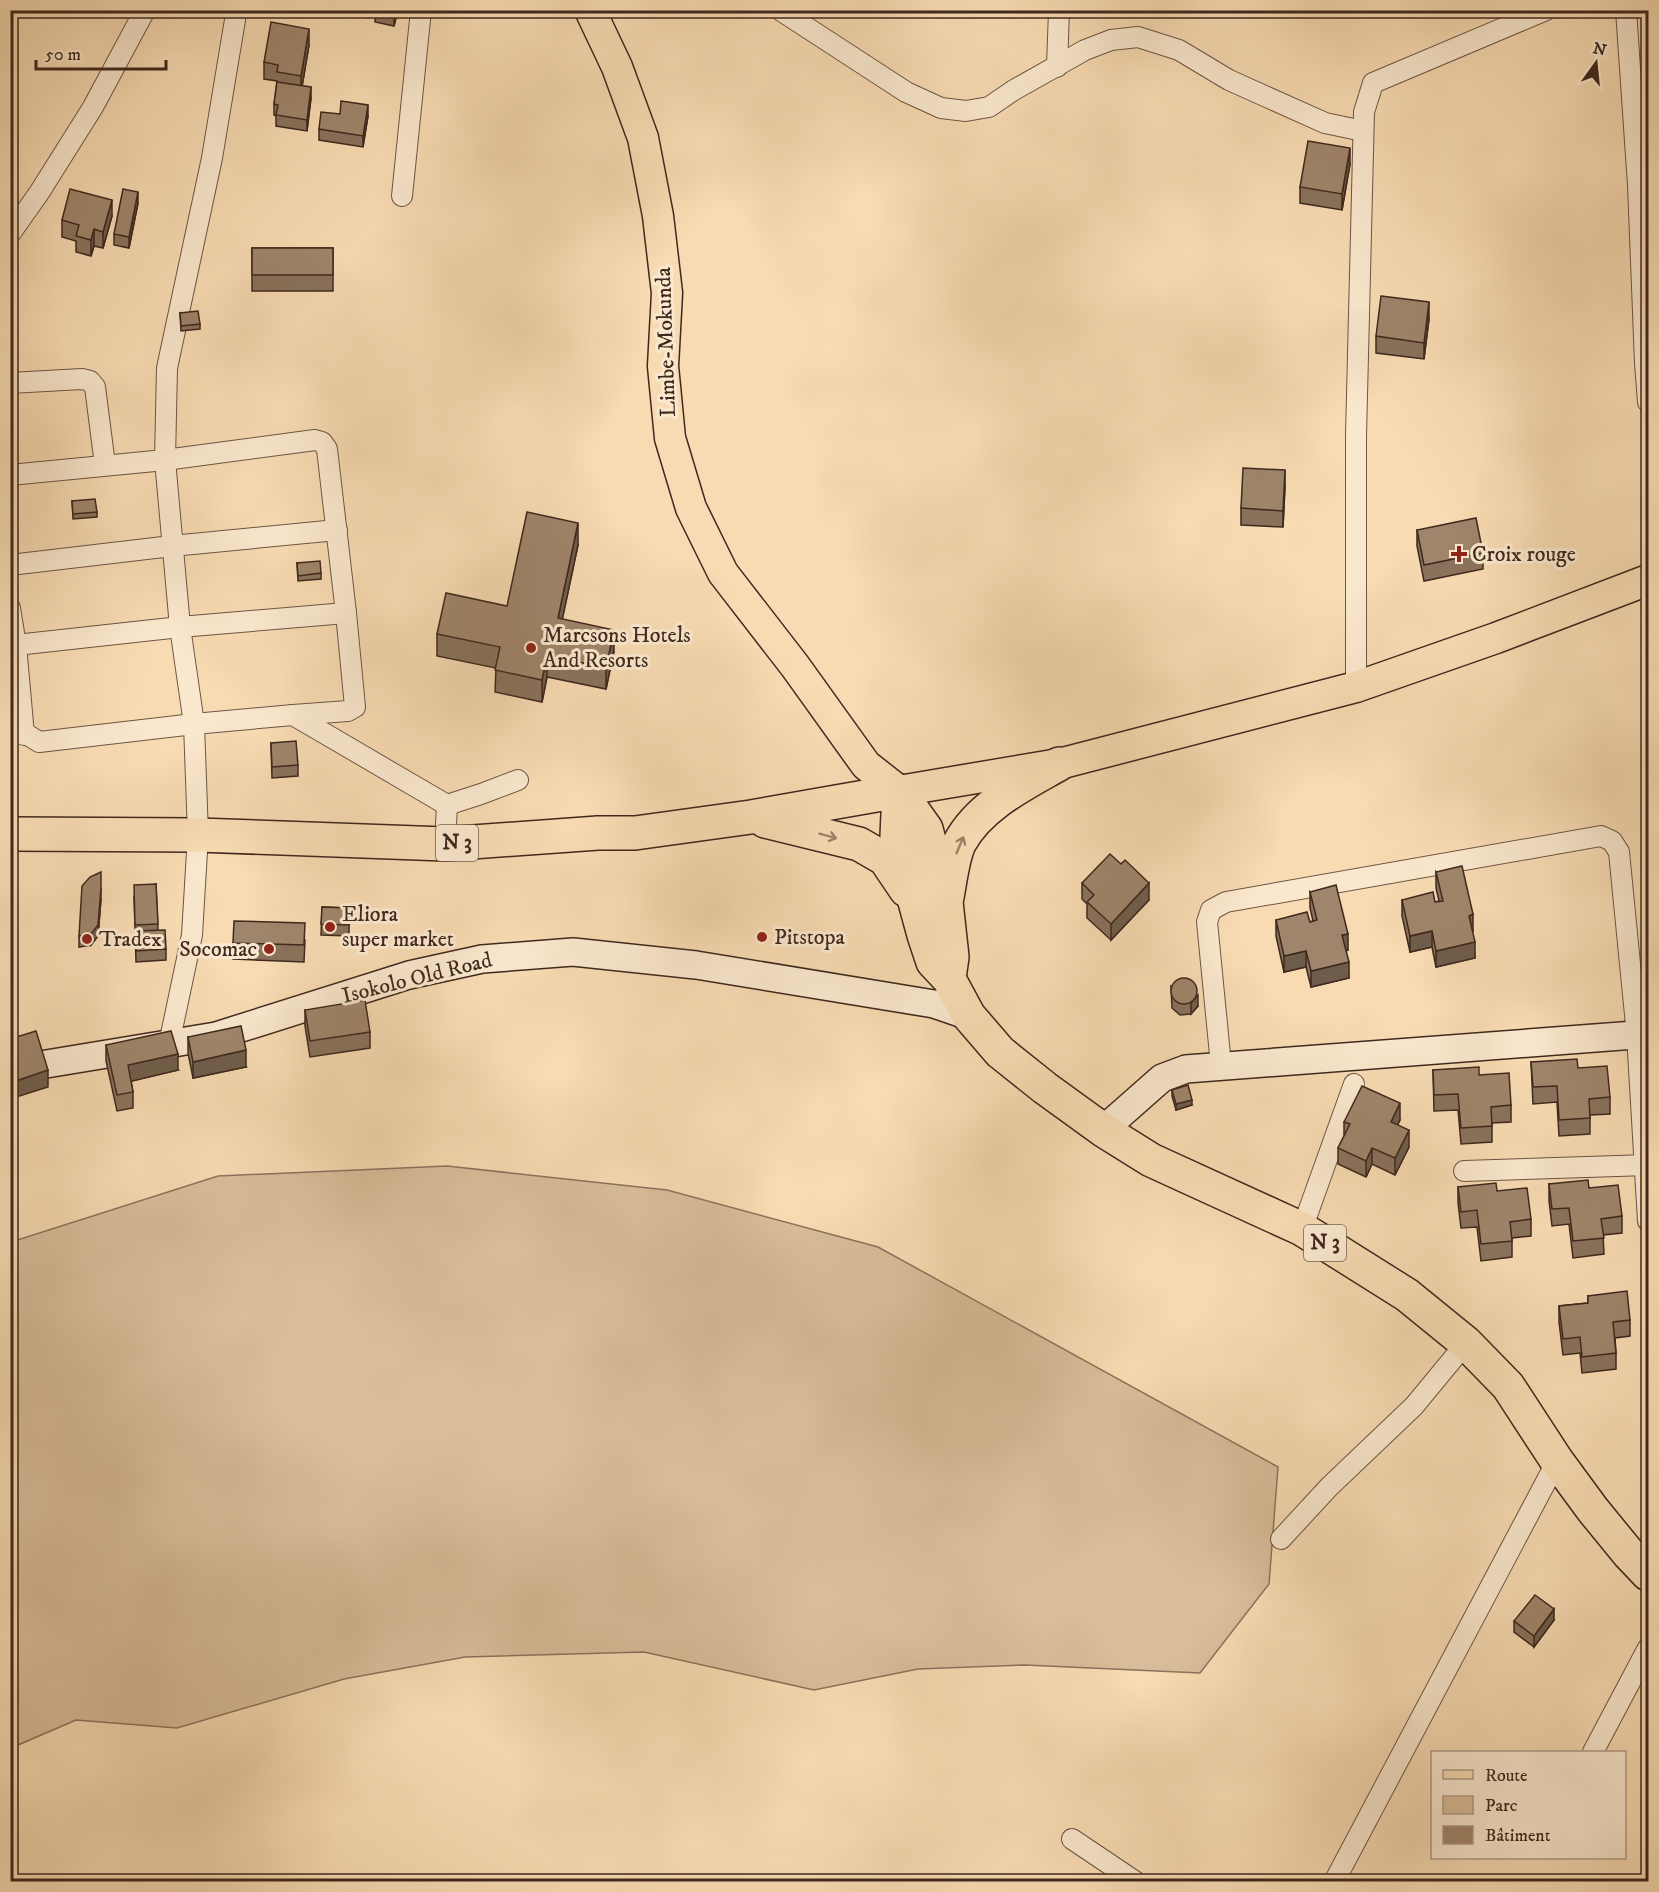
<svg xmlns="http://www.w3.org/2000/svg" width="1659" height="1892" viewBox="0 0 1659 1892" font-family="'IM FELL DW Pica',serif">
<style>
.green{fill:#d9bd9a;stroke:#8c725c;stroke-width:1.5}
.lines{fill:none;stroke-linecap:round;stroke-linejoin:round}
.street-casing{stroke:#6d5543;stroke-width:22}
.secondary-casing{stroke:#3f281e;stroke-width:30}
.primary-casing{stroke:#3f281e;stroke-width:33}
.highway-casing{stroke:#3f281e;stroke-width:36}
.street{stroke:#fae8ce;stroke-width:20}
.secondary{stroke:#fae8ce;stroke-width:27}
.primary{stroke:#f8dbb3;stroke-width:30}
.highway{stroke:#f8dbb3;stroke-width:33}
.wall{fill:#89725c;stroke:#3f281e;stroke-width:1.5}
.shaded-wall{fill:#6f5d4b;stroke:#3f281e;stroke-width:1.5}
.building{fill:#9f856b;stroke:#3f281e;stroke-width:1.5}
.oneway{stroke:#9c8268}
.poi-dot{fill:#8f2418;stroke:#fae8ce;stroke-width:2}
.labels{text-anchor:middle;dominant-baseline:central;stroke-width:6;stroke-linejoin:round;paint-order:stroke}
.shield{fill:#fae8ce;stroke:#776253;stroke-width:1.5}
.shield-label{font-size:21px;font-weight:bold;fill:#3f281e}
.street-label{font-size:22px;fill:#3f281e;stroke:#fae8ce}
.poi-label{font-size:22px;fill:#3f281e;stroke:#fae8ce;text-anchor:start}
</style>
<rect width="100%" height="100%" fill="#f8dbb3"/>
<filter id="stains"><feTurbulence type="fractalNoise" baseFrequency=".00333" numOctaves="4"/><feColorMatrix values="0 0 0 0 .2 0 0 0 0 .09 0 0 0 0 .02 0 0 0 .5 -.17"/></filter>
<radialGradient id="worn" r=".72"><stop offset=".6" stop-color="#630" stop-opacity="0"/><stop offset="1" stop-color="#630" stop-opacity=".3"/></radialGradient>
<polygon class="green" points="447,1166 667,1190 878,1247 1278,1467 1269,1584 1200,1673 1025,1665 918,1669 814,1690 644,1652 465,1657 344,1679 177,1728 76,1720 11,1748 11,1242 218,1176"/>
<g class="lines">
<g class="street-casing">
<g id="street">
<polyline points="780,10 906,92 941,108 966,111 989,107 1014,90 1085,50 1111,40 1138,37 1179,50 1229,80 1325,123 1363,131"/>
<polyline points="1626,10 1638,185 1645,363 1648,402"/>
<polyline points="1057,67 1059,10"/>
<polyline points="402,196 421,10"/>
<polyline points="10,234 39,193 93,107 145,10"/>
<polyline points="10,383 82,379 90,381 95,387 105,465"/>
<polyline points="10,475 165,460 315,440 322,442 327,449 346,613 180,627 16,645 24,735 28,735 39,742 194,724 293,715 447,805"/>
<polyline points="10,565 172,546 337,530"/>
<polyline points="10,608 16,645"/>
<polyline points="1356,687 1356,436 1364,112 1373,83 1546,10"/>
<polyline points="293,715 348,711 355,707 346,613"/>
<polyline points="445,844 447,805 481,794 518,780"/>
<polyline points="169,1044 192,935 198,835 194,724 180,627 165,460 167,368 212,158 235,20 234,10"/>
<polyline points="1221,1065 1207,922 1211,910 1226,902 1601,836 1612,841 1619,852 1637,1035 1648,1221"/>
<polyline points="1464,1171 1648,1165"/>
<polyline points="1302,1229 1354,1084"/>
<polyline points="1281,1539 1329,1487 1414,1406 1466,1343"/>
<polyline points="1593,1752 1648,1648"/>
<polyline points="1072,1839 1136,1882"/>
<polyline points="1334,1882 1557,1461"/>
</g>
</g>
<g class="secondary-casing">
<g id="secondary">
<polyline points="10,1070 216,1036 409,975 482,959 573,952 696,965 934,1004 969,1016"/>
<polyline points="1103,1130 1162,1078 1186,1069 1648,1034"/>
</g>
</g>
<g class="primary-casing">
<polyline id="primary" points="590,10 617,67 643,138 658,216 667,293 663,366 670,438 691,508 723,573 795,666 866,765 899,791 1059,764 1356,687 1496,638 1648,580"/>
</g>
<g class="highway-casing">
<g id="highway">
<polyline points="899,791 897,836 924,935 933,962 949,979 969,1016 1000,1052 1045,1088 1103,1130 1151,1160 1302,1229 1407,1295 1466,1343 1508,1386 1557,1461 1593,1510 1629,1554 1648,1574"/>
<polyline points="899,791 926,829 946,902 952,957 949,978"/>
<polyline points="765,821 859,844 885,859 906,890"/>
<polyline points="10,834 198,835 445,844 598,833 635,833 751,817 899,791"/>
<path d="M 947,897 C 950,881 953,855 960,842 C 980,805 1024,784 1059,764"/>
</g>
</g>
<use href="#street" class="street"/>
<use href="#secondary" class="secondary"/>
<use href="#primary" class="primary"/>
<use href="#highway" class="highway"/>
</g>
<g class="wall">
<polygon points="332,10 369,10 368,18 332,12"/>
<polygon points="375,10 398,10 394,26 375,22"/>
<polygon points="309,45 302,86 311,98 307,131 276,126 276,116 274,115 274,104 277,81 264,79 264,62"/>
<polygon points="368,116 363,147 319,140 319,129"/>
<polygon points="1350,164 1342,210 1300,203 1300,187"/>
<polygon points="138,203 129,248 114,245 114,234"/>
<polygon points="112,216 103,248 94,246 91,256 76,252 76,241 62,237 62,220"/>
<rect x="252" y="248" width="81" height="43"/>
<polygon points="180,313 200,324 200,329 181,331"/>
<polygon points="1429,319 1424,359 1376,353 1376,336"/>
<polygon points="1285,486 1283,527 1241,525 1241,508"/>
<polygon points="72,501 97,512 97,517 73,519"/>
<polygon points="1417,530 1483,553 1483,569 1424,581 1417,546"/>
<polygon points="578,545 562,619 614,651 606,689 547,677 542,702 495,692 496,668 437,656 437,634 507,606"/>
<polygon points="297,563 321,573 321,579 298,581"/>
<polygon points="271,743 298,765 298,776 272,778"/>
<polygon points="1121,864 1149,900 1111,940 1087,918 1087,904 1082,899 1082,883"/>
<polygon points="1436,872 1473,931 1472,931 1475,958 1436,967 1432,947 1410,952 1402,916 1402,900 1435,902 1439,901 1436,888"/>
<polygon points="156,884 158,930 166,949 166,960 136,962 134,896"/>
<polygon points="1310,892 1348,950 1346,951 1349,978 1311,987 1306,967 1284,972 1276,936 1276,920 1310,922 1313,921 1310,908"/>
<polygon points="101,899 98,936 91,945 79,947 79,936"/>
<polygon points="322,907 349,908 349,936 321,935"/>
<polygon points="305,940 304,962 233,959 233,943"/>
<polygon points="1171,986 1198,1006 1191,1014 1180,1015 1172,1008"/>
<polygon points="305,1010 370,1032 370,1048 310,1057 305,1026"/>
<polygon points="188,1037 246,1067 193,1078 188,1053"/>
<polygon points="106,1045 178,1070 131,1081 133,1092 133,1108 117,1111 106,1061"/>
<polygon points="1531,1062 1610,1097 1610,1114 1590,1115 1590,1134 1559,1136 1557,1102 1533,1104"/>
<polygon points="1433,1070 1479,1075 1511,1105 1511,1122 1492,1123 1492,1142 1461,1144 1458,1110 1434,1111"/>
<polygon points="1172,1090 1192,1105 1176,1110 1172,1096"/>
<polygon points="1400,1120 1397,1125 1409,1147 1395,1175 1372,1164 1366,1177 1338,1164 1338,1148 1344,1136 1344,1122"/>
<polygon points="1549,1184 1622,1216 1622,1233 1603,1235 1604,1254 1573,1258 1569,1224 1552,1226 1549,1201"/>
<polygon points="1458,1187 1497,1191 1531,1219 1531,1236 1512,1238 1512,1257 1481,1261 1477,1227 1461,1228 1458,1203"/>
<polygon points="1588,1296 1630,1320 1630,1336 1615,1338 1616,1353 1616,1369 1582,1373 1580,1353 1563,1355 1559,1322 1559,1306 1588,1303"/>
<polygon points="1554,1620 1534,1647 1514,1632 1514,1621"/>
</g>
<g class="shaded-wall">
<polygon points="395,10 398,10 394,26 394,15"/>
<polygon points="309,29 309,45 301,93 301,76"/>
<polygon points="311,87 311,98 307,131 307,120"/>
<polygon points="368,105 368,116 363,147 363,136"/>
<polygon points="1350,148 1350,164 1342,210 1342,194"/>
<polygon points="138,192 138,203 129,248 129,237"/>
<polygon points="112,200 112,216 103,248 103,232"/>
<polygon points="94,229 94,246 91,256 91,240"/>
<polygon points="1429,302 1429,319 1424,359 1424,343"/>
<polygon points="1285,470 1285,486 1283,527 1283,511"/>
<polygon points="578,523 578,545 558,640 558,618"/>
<polygon points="614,630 614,651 606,689 606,668"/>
<polygon points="547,655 547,677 542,702 542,680"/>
<polygon points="1149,883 1149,900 1111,940 1111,924"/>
<polygon points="101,888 101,899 98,936 91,945 91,934"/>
<polygon points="1473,914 1473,931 1469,932 1469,916"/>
<polygon points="1432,931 1432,947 1410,952 1410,936"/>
<polygon points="1348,934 1348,950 1342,952 1342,935"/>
<polygon points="1475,942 1475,958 1436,967 1436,951"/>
<polygon points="1306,951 1306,967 1284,972 1284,956"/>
<polygon points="1349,962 1349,978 1311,987 1311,971"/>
<polygon points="1198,995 1198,1006 1191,1014 1191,1003"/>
<polygon points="246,1050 246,1067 193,1078 193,1062"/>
<polygon points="178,1054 178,1070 128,1082 128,1065"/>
<polygon points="48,1070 48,1087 10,1099 10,1083"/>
<polygon points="1192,1100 1192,1105 1176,1110 1176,1104"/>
<polygon points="1400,1103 1400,1120 1391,1139 1391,1122"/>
<polygon points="1409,1130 1409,1147 1395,1175 1395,1158"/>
<polygon points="1372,1148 1372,1164 1366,1177 1366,1161"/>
<polygon points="1554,1609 1554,1620 1534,1647 1534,1636"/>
</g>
<g class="building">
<polygon points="375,10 395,10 394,15"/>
<polygon points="271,22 309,29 301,76 277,72 278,65 264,62"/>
<polygon points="277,82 311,87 307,120 276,115 278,105 274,104"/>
<polygon points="341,101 368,105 363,136 319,129 321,112 340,114"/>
<polygon points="1308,141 1350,148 1342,194 1300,187"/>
<polygon points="70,189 112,200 103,232 94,229 91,240 76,236 79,225 62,220"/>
<polygon points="123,189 138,192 129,237 114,234"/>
<rect x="252" y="248" width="81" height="27"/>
<polygon points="1381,296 1429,302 1424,343 1376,336"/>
<polygon points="198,311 200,324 181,326 180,313"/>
<polygon points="1243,468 1285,470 1283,511 1241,508"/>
<polygon points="95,499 97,512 73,514 72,501"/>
<polygon points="527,512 578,523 558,618 614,630 606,668 547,655 542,680 495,670 500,647 437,634 446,593 507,606"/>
<polygon points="1476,518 1483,553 1424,565 1417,530"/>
<polygon points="320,561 321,573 298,576 297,563"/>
<polygon points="296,741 298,765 272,767 271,743"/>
<polygon points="1110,854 1121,864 1125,860 1149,883 1111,924 1087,902 1094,895 1082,883"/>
<polygon points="1462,866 1473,914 1469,916 1475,942 1436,951 1432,931 1410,936 1402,900 1433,892 1435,902 1443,901 1436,872"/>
<polygon points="101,872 101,888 98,925 91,934 79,936 82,886 90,877"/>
<polygon points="156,884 158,924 135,925 134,885"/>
<polygon points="1336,885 1348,934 1342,935 1349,962 1311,971 1306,951 1284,956 1276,920 1307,912 1310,922 1317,920 1310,892"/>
<polygon points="322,907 349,908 349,925 321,924"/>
<polygon points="234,921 305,923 304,945 233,943"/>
<polygon points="165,930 166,949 136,951 135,931"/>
<circle cx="1184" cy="991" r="13"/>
<polygon points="365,1000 370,1032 310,1041 305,1010"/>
<polygon points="241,1026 246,1050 193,1062 188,1037"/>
<polygon points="36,1031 48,1070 10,1083 10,1039"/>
<polygon points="171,1031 178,1054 128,1065 133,1092 117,1095 106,1045"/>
<polygon points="1577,1059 1578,1068 1607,1066 1610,1097 1589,1099 1590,1118 1559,1120 1557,1086 1533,1087 1531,1062"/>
<polygon points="1479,1067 1479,1075 1509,1073 1511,1105 1491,1107 1492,1126 1461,1128 1458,1094 1434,1095 1433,1070"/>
<polygon points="1188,1085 1192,1100 1176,1104 1172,1090"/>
<polygon points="1362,1086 1400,1103 1391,1122 1409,1130 1395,1158 1372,1148 1366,1161 1338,1148 1350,1124 1344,1122"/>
<polygon points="1588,1180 1589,1188 1618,1185 1622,1216 1601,1219 1604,1238 1573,1241 1569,1208 1552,1209 1549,1184"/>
<polygon points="1496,1183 1497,1191 1527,1188 1531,1219 1510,1222 1512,1241 1481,1244 1477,1210 1461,1212 1458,1187"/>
<polygon points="1627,1291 1630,1320 1613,1322 1616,1353 1582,1357 1580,1337 1563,1339 1559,1306 1588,1303 1588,1296"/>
<polygon points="1535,1595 1554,1609 1534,1636 1514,1621"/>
</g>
<defs><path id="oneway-shaft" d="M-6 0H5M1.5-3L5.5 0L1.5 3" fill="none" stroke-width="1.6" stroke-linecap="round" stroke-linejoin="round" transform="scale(1.5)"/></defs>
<g class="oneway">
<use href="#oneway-shaft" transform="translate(828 836) rotate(15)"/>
<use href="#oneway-shaft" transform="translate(960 845) rotate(-67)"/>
</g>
<g class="poi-dot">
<path d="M1456 545h6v6h6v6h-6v6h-6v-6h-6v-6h6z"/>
<circle cx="531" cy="648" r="6"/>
<circle cx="330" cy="927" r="6"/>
<circle cx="762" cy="937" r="6"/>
<circle cx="87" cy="939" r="6"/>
<circle cx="269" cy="949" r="6"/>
</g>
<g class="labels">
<g class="shield">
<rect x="436" y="825" width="42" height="36" rx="4.5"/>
<rect x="1304" y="1225" width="42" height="36" rx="4.5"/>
</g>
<g class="shield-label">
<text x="457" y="843">N 3</text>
<text x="1325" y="1243">N 3</text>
</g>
<g class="street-label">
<text transform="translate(666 342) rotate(-92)">Limbe-Mokunda</text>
<text transform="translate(417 978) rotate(-14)">Isokolo Old Road</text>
</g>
<g class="poi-label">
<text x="1472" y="554">Croix rouge</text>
<text x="543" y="635">Marcsons Hotels<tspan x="543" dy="25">And Resorts</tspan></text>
<text x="342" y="914">Eliora<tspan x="342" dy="25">super market</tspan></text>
<text x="774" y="937">Pitstopa</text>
<text x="99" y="939">Tradex</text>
<text x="257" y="949" text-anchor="end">Socomac</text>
</g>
</g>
<rect width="1659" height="1892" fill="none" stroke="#f8dbb3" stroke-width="36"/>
<rect x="12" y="12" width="1635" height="1868" fill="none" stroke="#3f281e" stroke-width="3"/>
<rect x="18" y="18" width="1623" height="1856" fill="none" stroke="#3f281e" stroke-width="1.5"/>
<rect x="1431" y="1751" width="195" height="108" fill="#fae8ce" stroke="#af9b88" stroke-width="1.5"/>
<rect x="1443" y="1770" width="30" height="9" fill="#f8dbb3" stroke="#af9b88" stroke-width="1.5"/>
<text x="1485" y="1781" font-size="18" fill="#3f281e">Route</text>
<rect x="1443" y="1796" width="30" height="18" fill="#d9bd9a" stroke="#af9b88" stroke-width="1.5"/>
<text x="1485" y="1811" font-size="18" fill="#3f281e">Parc</text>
<rect x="1443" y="1826" width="30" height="18" fill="#9f856b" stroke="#af9b88" stroke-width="1.5"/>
<text x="1485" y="1841" font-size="18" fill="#3f281e">Bâtiment</text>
<g transform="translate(1596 63) rotate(15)" stroke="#fae8ce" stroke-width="4.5" paint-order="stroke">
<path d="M0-4.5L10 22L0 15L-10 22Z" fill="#3f281e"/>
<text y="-9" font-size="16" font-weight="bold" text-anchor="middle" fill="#3f281e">N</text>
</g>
<path d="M36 60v9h130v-9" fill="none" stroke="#3f281e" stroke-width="3"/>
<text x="45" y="60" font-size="18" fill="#3f281e" stroke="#fae8ce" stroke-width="4.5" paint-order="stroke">50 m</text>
<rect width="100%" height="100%" filter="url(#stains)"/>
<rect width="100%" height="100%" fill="url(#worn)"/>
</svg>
